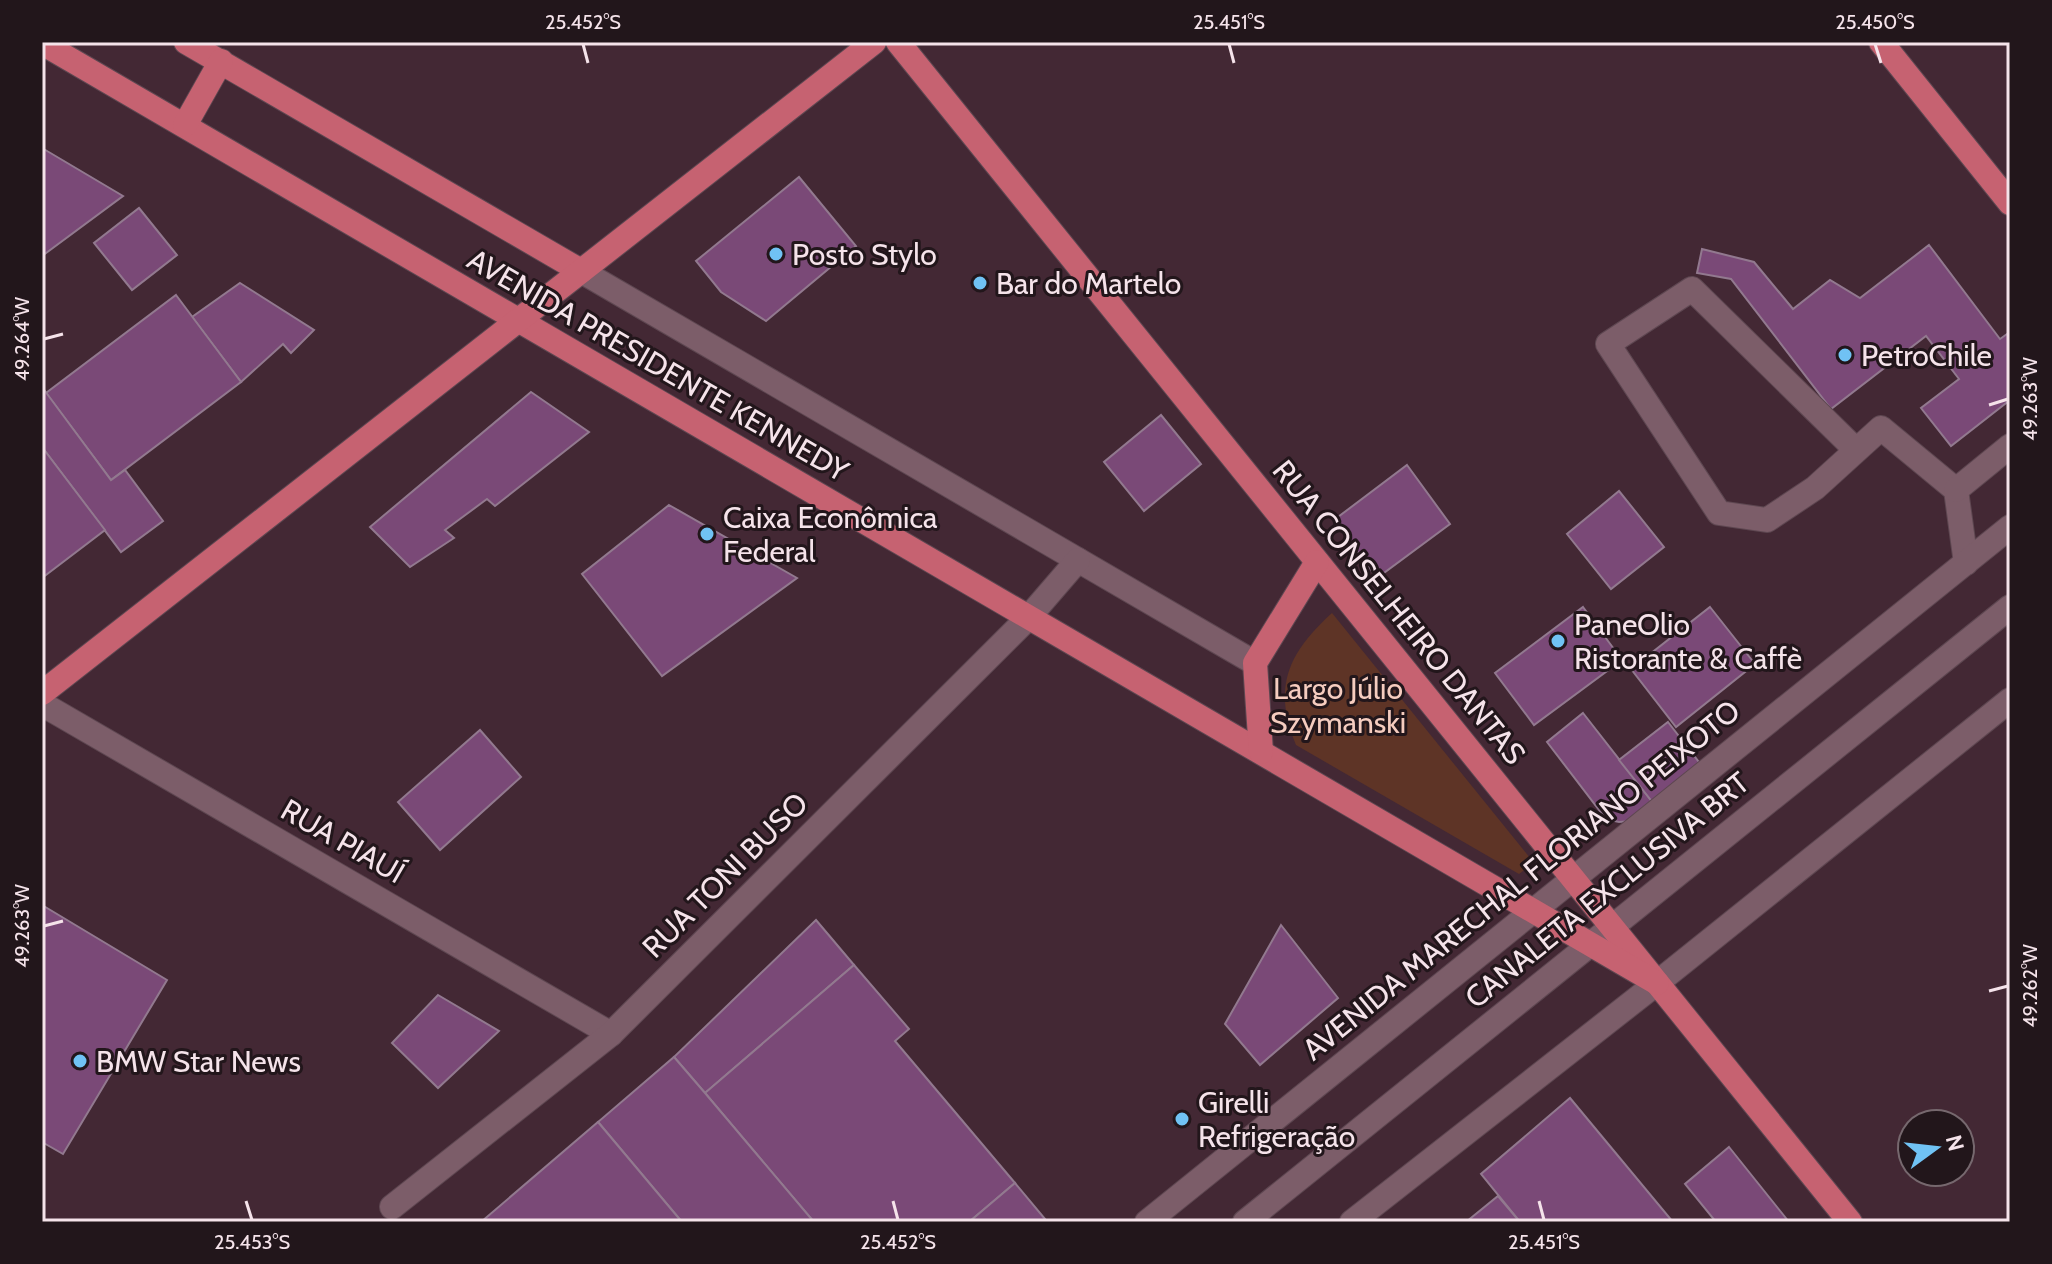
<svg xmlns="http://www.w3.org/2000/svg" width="2052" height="1264" viewBox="0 0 2052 1264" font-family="Cabin,sans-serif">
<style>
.green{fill:#5e3426}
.building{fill:#7a4977;stroke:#92798f;stroke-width:2}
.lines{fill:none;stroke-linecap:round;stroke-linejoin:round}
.minor-casing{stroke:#5e4751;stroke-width:26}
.major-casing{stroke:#5e4751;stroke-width:26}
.minor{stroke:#7c5d69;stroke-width:24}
.major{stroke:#c66271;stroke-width:24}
.ticks{fill:none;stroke:#f5e3ea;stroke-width:3}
.poi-dot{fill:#70c2f4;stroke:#22161b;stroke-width:3}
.labels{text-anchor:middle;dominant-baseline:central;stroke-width:6;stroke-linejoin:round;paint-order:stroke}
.poi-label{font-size:30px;fill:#f5e3ea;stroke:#22161b;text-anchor:start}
.street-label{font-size:30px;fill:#f5e3ea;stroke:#22161b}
.park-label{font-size:30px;fill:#f5ccbf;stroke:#22161b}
.neatline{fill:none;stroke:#f5e3ea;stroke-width:3}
.ticks-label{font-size:20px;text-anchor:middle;fill:#f5e3ea}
</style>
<rect width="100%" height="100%" fill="#432834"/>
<path class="green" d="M 1332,613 L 1534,863 L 1519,874 L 1296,745 C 1272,687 1288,653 1332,613 Z"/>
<g class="building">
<polygon points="42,148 123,196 42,256"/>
<polygon points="799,177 856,246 766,321 721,292 696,261"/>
<polygon points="139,208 177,255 132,290 94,243"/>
<polygon points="1929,245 2000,339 2010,332 2010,400 1951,446 1921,408 1959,379 1926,336 1831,409 1731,279 1697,273 1702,249 1754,262 1793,309 1830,280 1860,298"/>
<polygon points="240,283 314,330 291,353 283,344 241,382 192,317"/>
<polygon points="176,295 241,382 111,480 46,393"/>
<polygon points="42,387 111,480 125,470 163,521 121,552 42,447"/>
<polygon points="531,392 589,432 495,506 487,499 445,530 454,538 410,567 370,527"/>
<polygon points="1161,415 1201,464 1144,511 1104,462"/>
<polygon points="42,447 105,530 42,578"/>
<polygon points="1407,465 1450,524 1377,578 1334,520"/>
<polygon points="1619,491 1664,547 1611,589 1567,534"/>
<polygon points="669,505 797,578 662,676 582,574"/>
<polygon points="1583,607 1622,660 1534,725 1495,673"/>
<polygon points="1710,607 1755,664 1676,727 1631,669"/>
<polygon points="1583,713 1654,804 1631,821 1619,822 1606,819 1547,742"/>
<polygon points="1668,722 1702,766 1654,804 1619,760"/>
<polygon points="480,730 521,777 440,850 398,802"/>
<polygon points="42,905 167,980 63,1154 42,1142"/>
<polygon points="816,920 854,965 705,1093 674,1057"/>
<polygon points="1281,925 1338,998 1260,1065 1225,1024"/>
<polygon points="854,965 909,1029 895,1041 1015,1183 969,1222 814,1222 705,1093"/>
<polygon points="438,995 499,1031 438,1088 392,1043"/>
<polygon points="674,1057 705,1093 814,1222 682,1222 598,1122"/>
<polygon points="1570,1098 1673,1222 1520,1222 1481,1174"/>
<polygon points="598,1122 682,1222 481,1222"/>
<polygon points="1729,1147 1789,1222 1716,1222 1685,1184"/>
<polygon points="1015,1183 1045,1219 1042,1222 969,1222"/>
<polygon points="1498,1196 1520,1222 1466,1222"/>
</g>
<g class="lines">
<g class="minor-casing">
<g id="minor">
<polyline points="581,271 1255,663"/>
<polyline points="1855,449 1692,289 1608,344 1719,513 1767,520 1815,488 1881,428 1956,490 1966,563"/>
<polyline points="1956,490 2010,446"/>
<polyline points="42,704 611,1034"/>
<polyline points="392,1207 611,1034 1028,618 1078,560"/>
<polyline points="1147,1222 2010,527"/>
<polyline points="1245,1222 2010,607"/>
<polyline points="1352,1222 1657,983 2010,700"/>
</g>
</g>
<g class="major-casing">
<g id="major">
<polyline points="186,42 581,271"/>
<polyline points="898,42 1850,1222"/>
<polyline points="1881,42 2010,203"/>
<polyline points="42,43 1657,983"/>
<polyline points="185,125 221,61"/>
<polyline points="42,693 874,42"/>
<polyline points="1261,752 1255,663 1317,562"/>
</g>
</g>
<use href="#minor" class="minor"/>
<use href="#major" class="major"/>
</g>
<path class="ticks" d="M 583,44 L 588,63M 1229,44 L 1234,63M 1875,44 L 1881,63M 44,339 L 63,334M 1989,405 L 2008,399M 44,926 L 63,921M 1989,991 L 2008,986M 246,1201 L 252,1220M 893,1201 L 898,1220M 1539,1201 L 1544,1220"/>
<g class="poi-dot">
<circle cx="776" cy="254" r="8"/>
<circle cx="980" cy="283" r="8"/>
<circle cx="1845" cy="355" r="8"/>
<circle cx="707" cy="534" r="8"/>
<circle cx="1558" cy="641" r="8"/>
<circle cx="80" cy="1061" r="8"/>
<circle cx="1182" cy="1119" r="8"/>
</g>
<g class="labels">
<g class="poi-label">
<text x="792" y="254">Posto Stylo</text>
<text x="996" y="283">Bar do Martelo</text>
<text x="1861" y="355">PetroChile</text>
<text x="723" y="517">Caixa Econômica<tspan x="723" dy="34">Federal</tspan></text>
<text x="1574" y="624">PaneOlio<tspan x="1574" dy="34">Ristorante &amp; Caffè</tspan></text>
<text x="96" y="1061">BMW Star News</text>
<text x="1198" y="1102">Girelli<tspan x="1198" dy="34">Refrigeração</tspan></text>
</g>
<g class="street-label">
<text transform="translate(658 365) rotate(30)">AVENIDA PRESIDENTE KENNEDY</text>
<text transform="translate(1399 612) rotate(51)">RUA CONSELHEIRO DANTAS</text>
<text transform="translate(343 841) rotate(30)">RUA PIAUÍ</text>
<text transform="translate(725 875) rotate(-45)">RUA TONI BUSO</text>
<text transform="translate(1521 880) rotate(-39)">AVENIDA MARECHAL FLORIANO PEIXOTO</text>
<text transform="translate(1607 890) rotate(-39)">CANALETA EXCLUSIVA BRT</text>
</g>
<g class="park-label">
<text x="1338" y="688">Largo Júlio<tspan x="1338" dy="34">Szymanski</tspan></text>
</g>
</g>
<rect width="2052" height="1264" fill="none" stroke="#22161b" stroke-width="88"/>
<g transform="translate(1936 1148) rotate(75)"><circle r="38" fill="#22161b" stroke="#76686e" stroke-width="2"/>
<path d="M0-6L14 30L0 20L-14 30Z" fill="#70c2f4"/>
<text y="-12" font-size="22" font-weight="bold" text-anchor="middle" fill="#f5e3ea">N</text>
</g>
<rect x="44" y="44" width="1964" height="1176" class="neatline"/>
<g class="ticks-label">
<text x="583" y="29">25.452°S</text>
<text x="1229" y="29">25.451°S</text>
<text x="1875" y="29">25.450°S</text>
<text transform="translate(22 339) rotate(-90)" y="7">49.264°W</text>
<text transform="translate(2030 399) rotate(-90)" y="7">49.263°W</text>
<text transform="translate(22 926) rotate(-90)" y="7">49.263°W</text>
<text transform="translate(2030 986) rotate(-90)" y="7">49.262°W</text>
<text x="252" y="1249">25.453°S</text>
<text x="898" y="1249">25.452°S</text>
<text x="1544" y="1249">25.451°S</text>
</g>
</svg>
